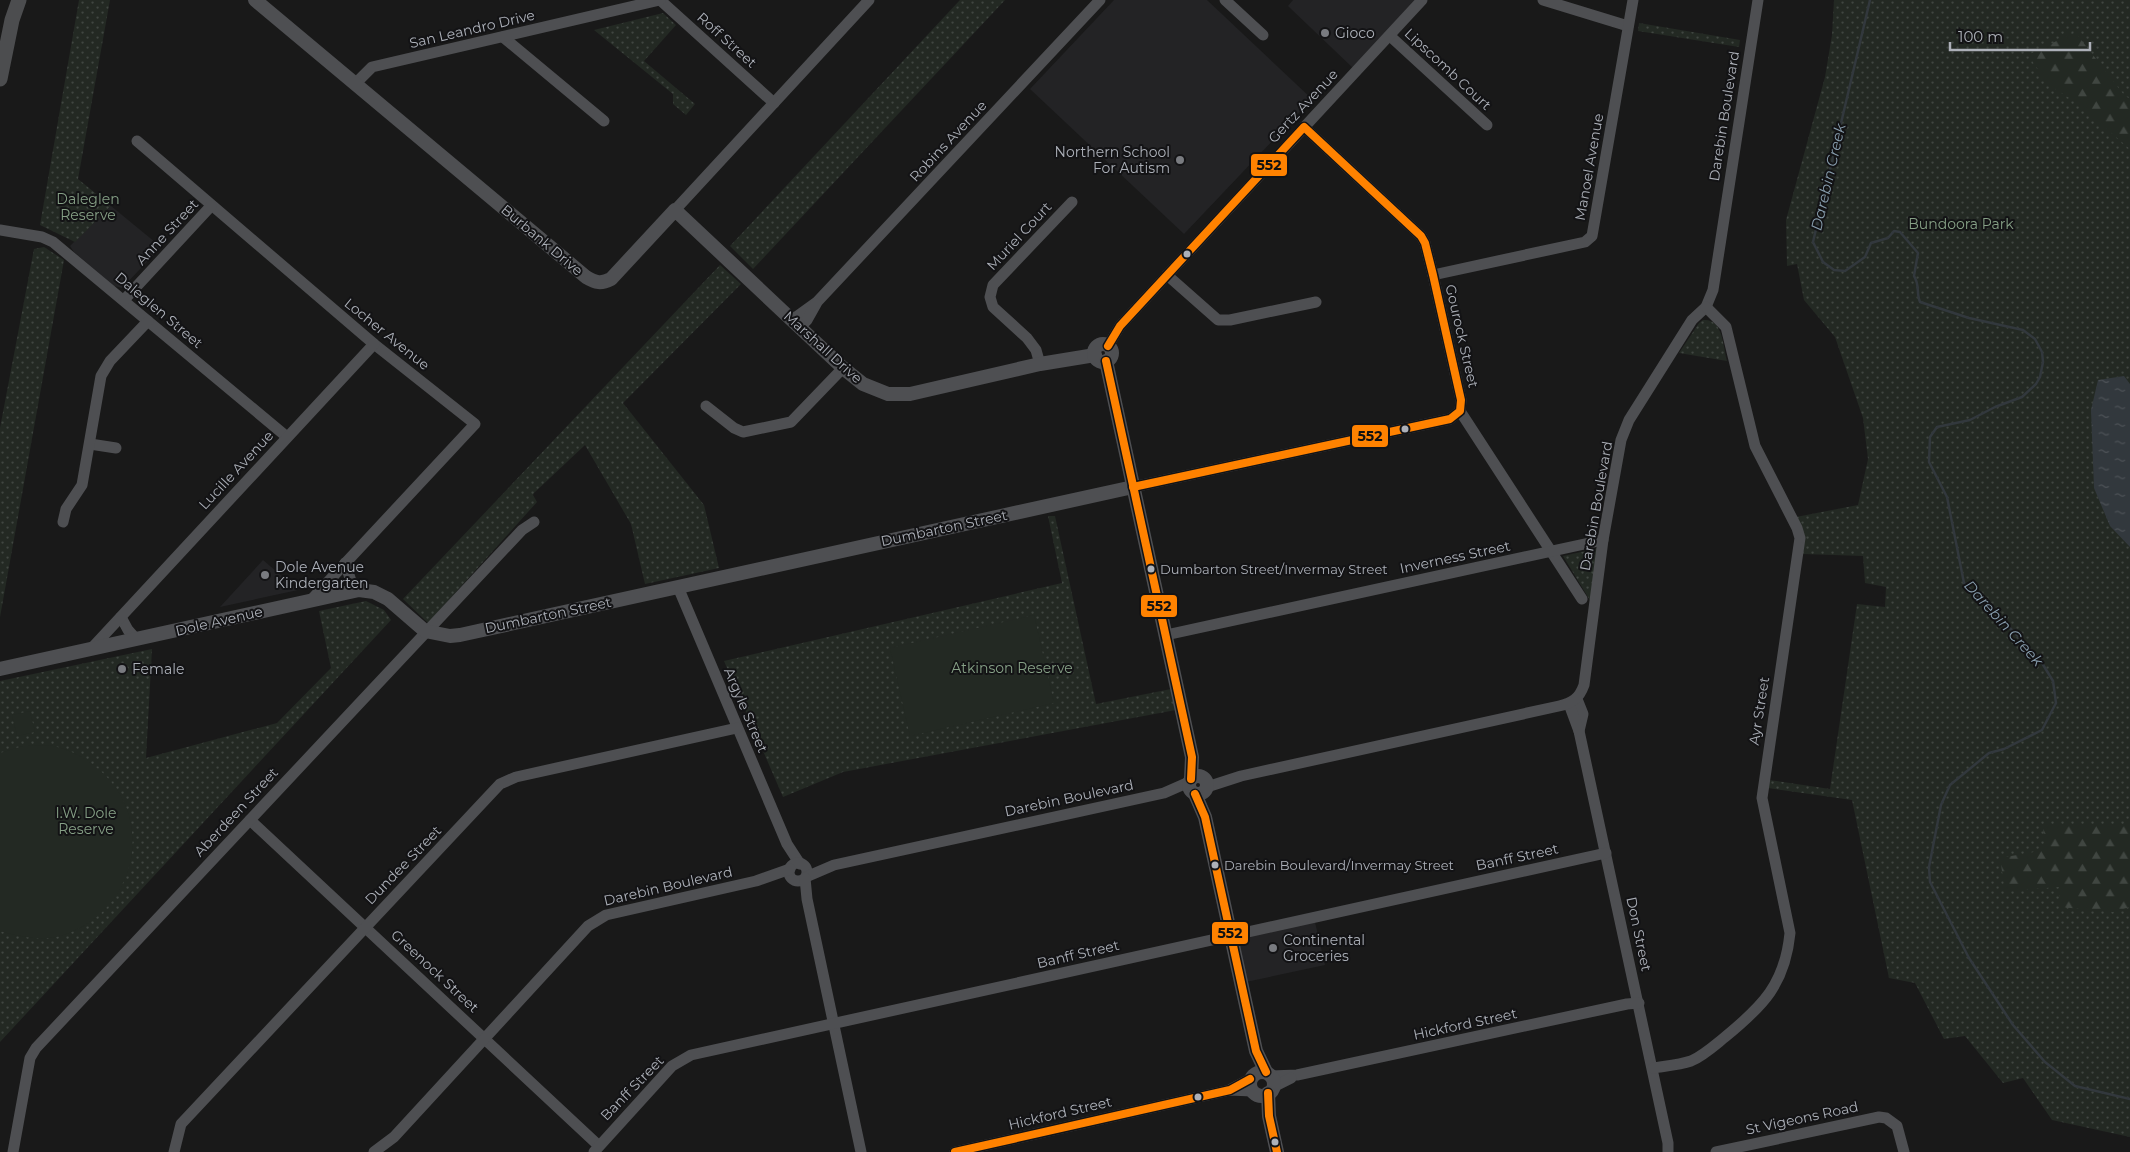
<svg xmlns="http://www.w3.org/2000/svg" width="2130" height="1152" viewBox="0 0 2130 1152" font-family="Montserrat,sans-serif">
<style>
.built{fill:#232325}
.grass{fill:url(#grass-dots)}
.forest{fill:url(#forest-firs)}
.garden{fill:#232923}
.water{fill:url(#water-ripples)}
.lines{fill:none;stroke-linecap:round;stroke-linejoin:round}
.stream{stroke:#32383d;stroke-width:2.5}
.minor{stroke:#4e4f52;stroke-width:11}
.tertiary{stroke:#4e4f52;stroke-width:14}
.secondary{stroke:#4c4d4f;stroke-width:15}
.bus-1-casing{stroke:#131315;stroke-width:11}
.bus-1{stroke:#ff8200;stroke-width:8}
.poi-dot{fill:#797b80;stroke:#131315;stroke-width:2}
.bus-dot{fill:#acb0b8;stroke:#131315;stroke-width:2}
.labels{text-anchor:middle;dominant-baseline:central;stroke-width:4;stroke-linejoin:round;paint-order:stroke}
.bus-label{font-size:13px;fill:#acb0b8;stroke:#131315;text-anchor:start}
.street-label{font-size:14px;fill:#acb0b8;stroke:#131315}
.poi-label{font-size:14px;fill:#acb0b8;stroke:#131315;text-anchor:start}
.park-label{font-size:14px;fill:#86a086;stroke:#131315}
.water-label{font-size:15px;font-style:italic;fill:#889eae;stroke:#131315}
.line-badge{stroke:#131315;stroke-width:2}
.pale-badge-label{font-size:14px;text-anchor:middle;font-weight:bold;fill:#111}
</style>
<defs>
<pattern id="grass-dots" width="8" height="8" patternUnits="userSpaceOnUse" patternTransform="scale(1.25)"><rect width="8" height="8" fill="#232923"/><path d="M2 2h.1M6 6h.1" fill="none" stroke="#404641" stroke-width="1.8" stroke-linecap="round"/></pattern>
<pattern id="forest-firs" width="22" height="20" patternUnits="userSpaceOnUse" patternTransform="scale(1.25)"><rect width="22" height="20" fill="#232923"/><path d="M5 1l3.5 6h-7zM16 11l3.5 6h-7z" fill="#404641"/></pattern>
<pattern id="water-ripples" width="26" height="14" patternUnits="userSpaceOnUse" patternTransform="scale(1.25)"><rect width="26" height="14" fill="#32383d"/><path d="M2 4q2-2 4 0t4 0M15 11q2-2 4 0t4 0" fill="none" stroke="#4d5257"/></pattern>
</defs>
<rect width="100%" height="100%" fill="#191919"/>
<g class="built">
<polygon points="1114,0 1207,0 1312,99 1184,234 1030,89"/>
<polygon points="1293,0 1415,0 1353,68 1288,6"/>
<polygon points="111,206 161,247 122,288 114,286 74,252 70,246"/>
<polygon points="263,560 298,590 220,607"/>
<polygon points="1315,922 1325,965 1246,982 1236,939"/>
</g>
<g class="grass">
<polygon points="79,0 110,0 78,179 111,206 75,242 40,225"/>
<polygon points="960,0 1005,0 753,269 730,246"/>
<polygon points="1834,0 2130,0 2130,1137 2052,1120 2023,1078 2003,1083 1965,1036 1944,1039 1915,983 1889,978 1852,800 1768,788 1769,780 1830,789 1857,604 1885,607 1886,587 1865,583 1863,556 1803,554 1796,517 1858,505 1868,459 1863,418 1835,337 1804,300 1797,264 1787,266 1786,220 1825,77 1832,35"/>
<polygon points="663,13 676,25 644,61 695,104 686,115 673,104 673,94 594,30"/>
<polygon points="1639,23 1740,40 1739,47 1638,31"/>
<polygon points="44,247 64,260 0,617 0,428 34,249"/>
<polygon points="720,265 741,284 623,403 704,505 719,568 645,584 631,524 585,445 534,493 533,495 537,502 428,623 403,599"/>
<path d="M 1703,320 C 1723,318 1723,346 1727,361 L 1679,353 L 1699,323 Z"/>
<polygon points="1048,516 1055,516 1096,704 1171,689 1176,710 843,772 783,797 724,661 1062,583"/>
<polygon points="1599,548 1591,602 1563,556"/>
<polygon points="366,601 384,610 391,620 0,1042 0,681 152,649 146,758 277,723 331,668 319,611"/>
</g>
<g class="forest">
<polygon points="2075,32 2124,95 2130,99 2130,149 2074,101 2049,85 2028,55"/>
<polygon points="2130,824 2130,907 2113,912 2060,907 2059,887 2005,891 2000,858 2045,850 2043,826"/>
</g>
<g class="garden">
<polygon points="1034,615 1054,703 910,736 890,648"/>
<polygon points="30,711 35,732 17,736 12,715"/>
<path d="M 23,746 C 32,746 44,745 53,746 C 69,749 85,758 97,768 C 160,819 135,918 56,937 C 37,941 18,936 0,931 L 0,753 Z"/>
</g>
<polygon class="water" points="2124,376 2130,384 2130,547 2110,526 2094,488 2091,410 2098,380"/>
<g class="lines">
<path class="stream" d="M 1870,0 L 1813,242 L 1823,262 L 1834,270 L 1845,271 L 1865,257 L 1871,243 L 1888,238 L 1894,231 L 1900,232 L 1918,253 L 1914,276 C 1920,285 1916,293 1920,302 L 1969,318 L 2023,330 L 2035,339 L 2042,352 L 2043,362 L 2040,377 L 2036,384 L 2022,397 L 1995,407 L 1970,420 L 1937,427 L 1930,437 L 1929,462 L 1947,497 L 1964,583 L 2021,639 L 2042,663 L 2053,681 L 2056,703 L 2042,730 L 2004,749 L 1989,753 L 1950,785 L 1941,805 L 1929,867 L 1930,882 L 1969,958 L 2013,1025 L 2045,1062 L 2075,1086 L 2130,1099"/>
<g class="minor">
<polyline points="660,0 774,103"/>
<polyline points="1225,0 1263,35"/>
<polyline points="1543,0 1628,26"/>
<polyline points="1390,36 1487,125"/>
<polyline points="503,37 604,121"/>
<polyline points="356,83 372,67 660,0"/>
<polyline points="1304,127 1421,236 1425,243 1433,275 1461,400 1460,411 1582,599"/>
<polyline points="137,141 374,344 475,424 311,600"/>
<polyline points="675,210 869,0"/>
<polyline points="0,230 42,237 53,242 287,437"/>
<polyline points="1167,275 1218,320 1230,320 1316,302"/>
<polyline points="1433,275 1585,242 1592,236 1633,0"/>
<polyline points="124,300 211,206"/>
<polyline points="792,320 817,302 1100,0"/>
<polyline points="800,327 807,320 816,304"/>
<polyline points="1108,346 1120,326 1422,0"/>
<polyline points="1040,364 1036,350 1027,338 993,307 990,297 993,285 1072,202"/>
<polyline points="706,406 734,428 743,432 791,422 843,368"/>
<polyline points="90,444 116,448"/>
<polyline points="1133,487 1450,419 1460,411"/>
<polyline points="63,522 66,509 82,485 101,376 110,361 148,321"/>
<polyline points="345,563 351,581 359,590"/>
<polyline points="678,587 787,844 800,864"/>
<polyline points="121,617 128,630 136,639"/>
<polyline points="1166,635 1603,540"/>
<polyline points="91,649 374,344"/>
<polyline points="1577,699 1583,714 1579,731"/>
<polyline points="1569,704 1579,731 1668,1143 1668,1152"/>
<path d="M 1207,787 L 1241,776 L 1559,706 C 1572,703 1579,699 1584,685 L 1603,540 L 1621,440 L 1629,420 L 1692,320 L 1706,307 L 1713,290 L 1758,0"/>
<polyline points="250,820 598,1145"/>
<circle cx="798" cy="872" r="9"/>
<polyline points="806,877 834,865 1164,793 1189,782"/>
<polyline points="805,878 807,899 861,1152"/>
<path d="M 1653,1068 C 1665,1066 1679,1065 1691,1061 C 1703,1056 1715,1045 1725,1037 C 1763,1006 1785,984 1790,933 L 1762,798 L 1800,538 L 1797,528 L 1755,446 L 1726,327 L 1706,307"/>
<polyline points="1271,1076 1297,1075 1627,1004 1639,1003"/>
<polyline points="1273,1087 1291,1078"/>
<polyline points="1231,1089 1250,1079"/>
<polyline points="13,1152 30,1058 36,1048 522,530 534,522"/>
<polyline points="174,1152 181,1124 500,784 516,777 737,728"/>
<polyline points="374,1152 394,1137 588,926 606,915 756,881 790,869"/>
<polyline points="594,1152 672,1066 691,1055 1606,853"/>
<polyline points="955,1152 1230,1090 1252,1091"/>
<polyline points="1716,1152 1879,1117 1886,1118 1897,1126 1904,1152"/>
</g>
<g class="tertiary">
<path d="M 255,0 L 586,277 C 596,283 601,284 611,279 L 675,210 L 843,368 L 863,384 L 888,394 L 910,394 L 1040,364 L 1095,355"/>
<circle cx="1103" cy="353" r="9"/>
<polyline points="1106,361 1192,757 1191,779"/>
<polyline points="0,669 359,590 374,592 388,599 425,631 450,636 460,635 1133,487"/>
<circle cx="1198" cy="785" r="9"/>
<polyline points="1195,794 1205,817 1256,1051 1266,1072"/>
<circle cx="1262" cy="1084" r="12"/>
<polyline points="1268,1093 1269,1116 1277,1152"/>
</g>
<polyline class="secondary" points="0,79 12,20 19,0"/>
<g class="bus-1-casing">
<g id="bus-1">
<polyline points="1108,346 1120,326 1304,127 1421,236 1425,243 1433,275 1461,400 1460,411 1450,419 1133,487"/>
<polyline points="1106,361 1192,757 1191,779"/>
<polyline points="1195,794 1205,817 1256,1051 1266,1072"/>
<polyline points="1268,1093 1269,1116 1277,1152"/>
<polyline points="955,1152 1230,1090 1250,1079"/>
</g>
</g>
<use href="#bus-1" class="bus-1"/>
</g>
<g class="poi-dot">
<circle cx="1325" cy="33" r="5"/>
<circle cx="1180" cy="160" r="5"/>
<circle cx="265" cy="575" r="5"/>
<circle cx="122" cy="669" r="5"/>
<circle cx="1273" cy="948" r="5"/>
</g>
<g class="bus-dot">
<circle cx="1187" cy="254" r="4.5"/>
<circle cx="1405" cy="429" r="4.5"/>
<circle cx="1151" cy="569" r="4.5"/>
<circle cx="1215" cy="865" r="4.5"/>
<circle cx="1198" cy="1097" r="4.5"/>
<circle cx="1275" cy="1142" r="4.5"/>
</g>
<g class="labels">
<g class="bus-label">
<text x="1160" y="569">Dumbarton Street/Invermay Street</text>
<text x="1224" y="865">Darebin Boulevard/Invermay Street</text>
</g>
<g class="street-label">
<text transform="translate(472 29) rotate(-13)">San Leandro Drive</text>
<text transform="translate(727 40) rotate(42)">Roff Street</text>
<text transform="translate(1448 69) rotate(43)">Lipscomb Court</text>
<text transform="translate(1303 106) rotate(-47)">Gertz Avenue</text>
<text transform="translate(1724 116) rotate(-81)">Darebin Boulevard</text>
<text transform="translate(948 141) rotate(-47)">Robins Avenue</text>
<text transform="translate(1589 167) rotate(-80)">Manoel Avenue</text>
<text transform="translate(167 232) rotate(-47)">Anne Street</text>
<text transform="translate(1019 236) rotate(-47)">Muriel Court</text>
<text transform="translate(542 240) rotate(40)">Burbank Drive</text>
<text transform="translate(159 310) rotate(40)">Daleglen Street</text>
<text transform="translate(387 334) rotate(39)">Locher Avenue</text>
<text transform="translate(1462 336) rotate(77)">Gourock Street</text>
<text transform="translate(823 347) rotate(42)">Marshall Drive</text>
<text transform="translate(236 470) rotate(-47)">Lucille Avenue</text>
<text transform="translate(1596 506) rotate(-80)">Darebin Boulevard</text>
<text transform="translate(944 528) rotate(-12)">Dumbarton Street</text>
<text transform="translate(1455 557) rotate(-12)">Inverness Street</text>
<text transform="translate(548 615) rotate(-12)">Dumbarton Street</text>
<text transform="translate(219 621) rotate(-13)">Dole Avenue</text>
<text transform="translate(746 710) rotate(67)">Argyle Street</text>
<text transform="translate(1759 711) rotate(-81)">Ayr Street</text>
<text transform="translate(1069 798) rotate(-12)">Darebin Boulevard</text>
<text transform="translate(236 812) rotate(-47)">Aberdeen Street</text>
<text transform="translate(1517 857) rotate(-12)">Banff Street</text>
<text transform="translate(403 865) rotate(-46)">Dundee Street</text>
<text transform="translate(668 886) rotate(-13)">Darebin Boulevard</text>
<text transform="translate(1639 934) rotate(78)">Don Street</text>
<text transform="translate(1078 954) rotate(-13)">Banff Street</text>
<text transform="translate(435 971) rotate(43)">Greenock Street</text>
<text transform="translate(1465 1024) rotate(-12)">Hickford Street</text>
<text transform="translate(632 1088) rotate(-46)">Banff Street</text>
<text transform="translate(1060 1113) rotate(-13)">Hickford Street</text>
<text transform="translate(1802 1118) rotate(-12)">St Vigeons Road</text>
</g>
<g class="poi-label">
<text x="1335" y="33">Gioco</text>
<text x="1170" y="152" text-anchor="end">Northern School<tspan x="1170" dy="16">For Autism</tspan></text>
<text x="275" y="567">Dole Avenue<tspan x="275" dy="16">Kindergarten</tspan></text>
<text x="132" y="669">Female</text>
<text x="1283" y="940">Continental<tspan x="1283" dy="16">Groceries</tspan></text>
</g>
<g class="park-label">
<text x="88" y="199">Daleglen<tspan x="88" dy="16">Reserve</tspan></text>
<text x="1961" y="224">Bundoora Park</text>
<text x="1012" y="668">Atkinson Reserve</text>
<text x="86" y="813">I.W. Dole<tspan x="86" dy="16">Reserve</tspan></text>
</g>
<g class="water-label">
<text transform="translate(1828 177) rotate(-77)">Darebin Creek</text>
<text transform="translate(2004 623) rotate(48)">Darebin Creek</text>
</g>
</g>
<g class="line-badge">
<rect x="1250" y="153" width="38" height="24" rx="5" fill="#ff8200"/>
<rect x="1351" y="424" width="38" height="24" rx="5" fill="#ff8200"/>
<rect x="1140" y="594" width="38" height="24" rx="5" fill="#ff8200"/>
<rect x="1211" y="921" width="38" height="24" rx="5" fill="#ff8200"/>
</g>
<g class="pale-badge-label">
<text x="1269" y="170">552</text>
<text x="1370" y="441">552</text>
<text x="1159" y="611">552</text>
<text x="1230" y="938">552</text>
</g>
<path d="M1950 42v8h140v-8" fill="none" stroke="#acb0b8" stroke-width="2.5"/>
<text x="1958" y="42" font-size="15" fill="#acb0b8" stroke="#131315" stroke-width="4" paint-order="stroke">100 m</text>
</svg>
